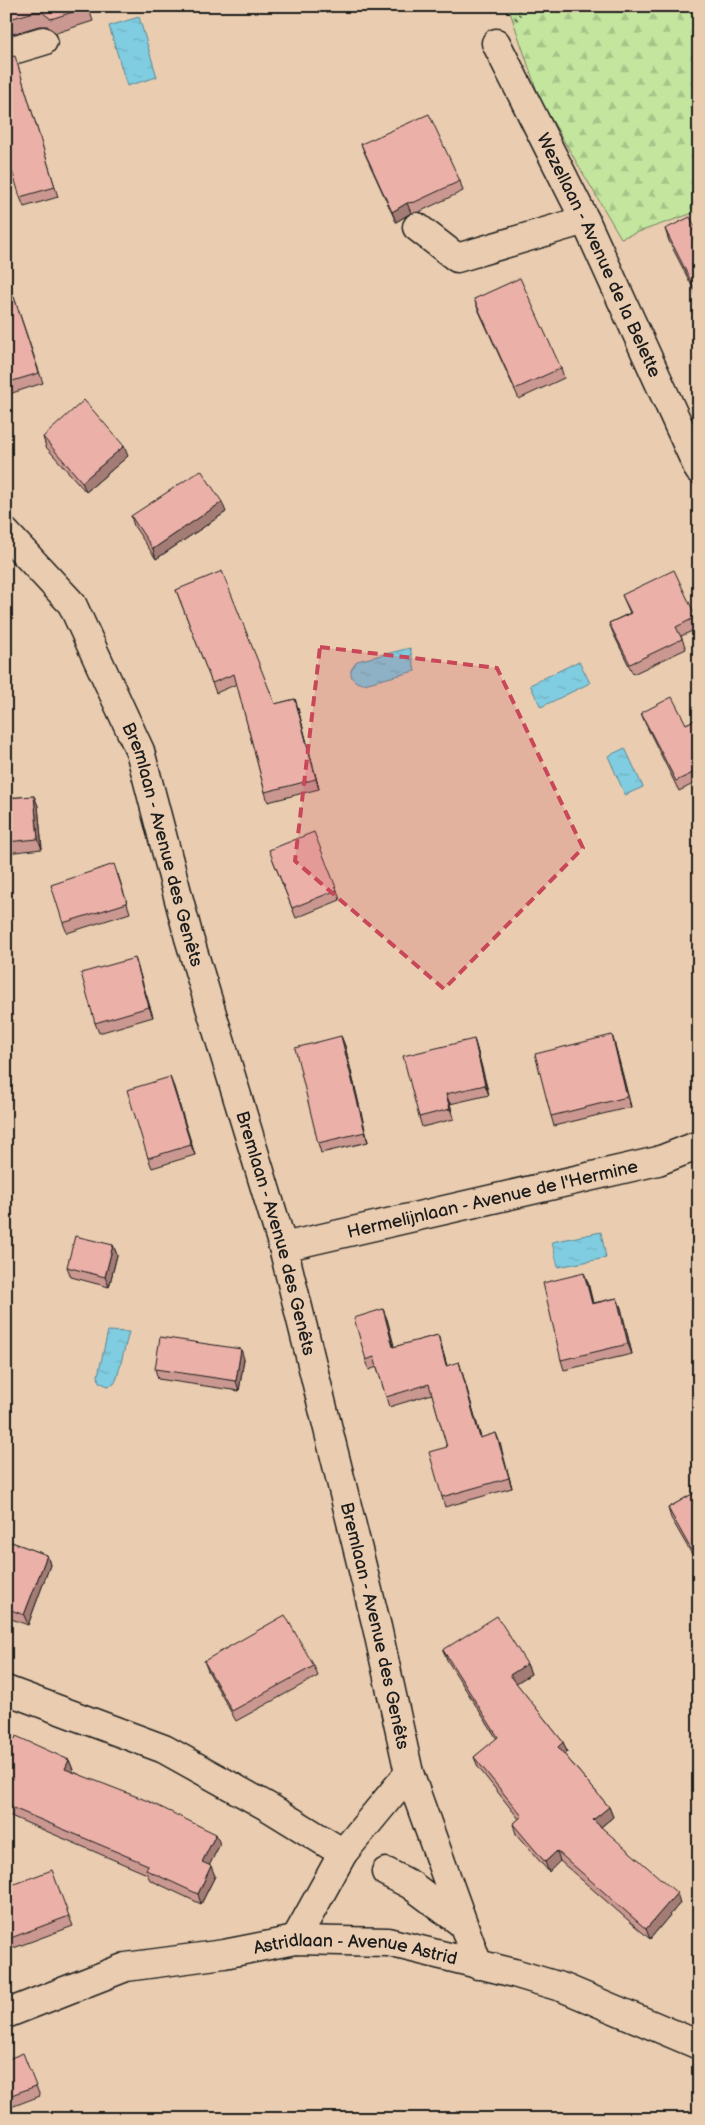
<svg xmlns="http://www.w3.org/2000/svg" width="705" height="2125" viewBox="0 0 705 2125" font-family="'Balsamiq Sans',sans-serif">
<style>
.forest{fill:url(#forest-firs);stroke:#70805d}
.water{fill:url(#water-ripples);stroke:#588692}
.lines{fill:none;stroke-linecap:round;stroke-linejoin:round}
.minor-casing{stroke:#1c1c1c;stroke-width:31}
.path{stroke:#1c1c1c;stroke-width:3;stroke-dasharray:1 4;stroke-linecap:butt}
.minor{stroke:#eacdb0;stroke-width:28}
.wall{fill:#ca9890;stroke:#1c1c1c}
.shaded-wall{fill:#a47c76;stroke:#1c1c1c}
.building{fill:#ebb1a8;stroke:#1c1c1c}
.marked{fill:#c84758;fill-opacity:0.2;stroke:#c84758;stroke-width:4;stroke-dasharray:10 6;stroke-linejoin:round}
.labels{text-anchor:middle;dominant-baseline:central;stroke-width:4;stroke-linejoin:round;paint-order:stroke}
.street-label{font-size:18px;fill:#1c1c1c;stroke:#eacdb0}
</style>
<defs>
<pattern id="forest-firs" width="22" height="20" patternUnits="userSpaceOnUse" patternTransform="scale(1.25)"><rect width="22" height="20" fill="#c3e59e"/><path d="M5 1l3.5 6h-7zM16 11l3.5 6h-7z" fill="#a7c488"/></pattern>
<pattern id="water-ripples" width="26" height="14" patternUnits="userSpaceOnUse" patternTransform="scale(1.25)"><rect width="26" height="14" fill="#80cce0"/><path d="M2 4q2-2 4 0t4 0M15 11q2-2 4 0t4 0" fill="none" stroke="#6eafc0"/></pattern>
</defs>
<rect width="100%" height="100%" fill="#eacdb0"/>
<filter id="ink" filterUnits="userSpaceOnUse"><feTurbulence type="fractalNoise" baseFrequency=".02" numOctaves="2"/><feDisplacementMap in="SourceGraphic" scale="10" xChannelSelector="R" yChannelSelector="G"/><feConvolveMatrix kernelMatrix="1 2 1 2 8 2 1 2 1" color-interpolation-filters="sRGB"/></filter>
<g filter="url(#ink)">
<polygon class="forest" points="508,6 699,6 699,211 621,238 540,100"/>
<g class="water">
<polygon points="139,17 157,77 127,86 109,26"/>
<path d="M 410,648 L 415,671 L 364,684 C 355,683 350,679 351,670 L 357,661 Z"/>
<polygon points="579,661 590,683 541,707 530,685"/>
<polygon points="625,748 643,787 625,795 608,756"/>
<polygon points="601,1232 606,1258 558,1267 552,1242"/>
<polygon points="108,1331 129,1332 117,1378 114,1384 108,1386 99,1382 98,1375"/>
</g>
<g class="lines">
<g class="minor-casing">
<g id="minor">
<path id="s1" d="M 496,43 L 585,220 L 699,470"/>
<polyline points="6,52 43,41"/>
<polyline points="417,227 457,258 585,220"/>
<path id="s2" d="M 6,533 L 72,604 L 140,751 L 189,938 L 283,1247 L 377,1627 L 409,1773 L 478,1965"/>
<path id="s3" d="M 283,1247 L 658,1161 L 699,1145"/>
<polyline points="6,1690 164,1749 270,1808 343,1853"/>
<polyline points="386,1872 411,1885 463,1924"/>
<polyline points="295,1940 343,1853 409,1773"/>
<path id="s4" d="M 6,2014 L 126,1967 L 224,1954 L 295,1940 L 388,1942 L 514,1973 L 564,1988 L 699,2045"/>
</g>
</g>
<polyline class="path" points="516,19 520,14 518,6"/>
<use href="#minor" class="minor"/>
</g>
<g class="wall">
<polygon points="6,6 88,6 93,21 56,33 47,26 39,26 6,36"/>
<polygon points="346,6 354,6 353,9"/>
<polygon points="18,66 58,197 24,207 20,197"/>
<polygon points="361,144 460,181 463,191 419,212 411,213 396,222 365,154"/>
<polygon points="665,229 699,235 699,300 669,241"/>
<polygon points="14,297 43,383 6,395 6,299"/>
<polygon points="474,299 561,368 564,378 519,399 478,309"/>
<polygon points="43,437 128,456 86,492 46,447"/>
<polygon points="226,512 156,559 134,526 131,516"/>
<polygon points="176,590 275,704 295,699 298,709 319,789 268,802 265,792 237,684 216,693"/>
<polygon points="622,595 696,617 699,624 699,628 681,636 686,649 633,674 613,633 609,623 630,613"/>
<polygon points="641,713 686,724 699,718 699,781 679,791 645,723"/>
<polygon points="34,796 38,806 42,849 6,853 6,798"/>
<polygon points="273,860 337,890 340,900 296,918"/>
<polygon points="118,874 130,913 67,933 63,923"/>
<polygon points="135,958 153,1017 99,1033 95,1023"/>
<polygon points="612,1035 615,1045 631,1107 554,1126 551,1116"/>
<polygon points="341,1036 345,1046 368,1142 321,1153 318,1143"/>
<polygon points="474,1039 477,1049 489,1095 450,1104 454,1119 422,1127 419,1117"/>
<polygon points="170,1077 195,1155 152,1168 148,1158"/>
<polygon points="113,1245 117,1255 109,1287 71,1277 67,1267"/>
<polygon points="584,1273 588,1283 593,1303 617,1298 621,1308 632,1354 564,1370 561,1360"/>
<polygon points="387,1319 394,1347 438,1335 447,1366 459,1362 462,1372 481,1438 496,1433 512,1488 445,1507 442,1497 447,1447 432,1394 389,1407 377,1367 369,1370 366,1360"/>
<polygon points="244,1359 239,1391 158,1379 155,1369"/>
<polygon points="699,1490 699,1562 697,1563 671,1518 668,1508"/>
<polygon points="6,1540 47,1555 50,1565 28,1625 6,1617"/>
<polygon points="443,1650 527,1664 531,1674 516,1683 563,1742 567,1752 564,1754 609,1807 613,1817 601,1827 680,1903 650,1939 560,1861 549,1872 516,1834 513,1824 519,1819 478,1767 474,1757 497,1739 447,1660"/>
<polygon points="204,1661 314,1666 318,1676 236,1721 208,1671"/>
<polygon points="6,1736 69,1760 73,1770 72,1771 220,1844 209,1865 215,1876 201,1904 150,1880 147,1874 6,1814"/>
<polygon points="69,1916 73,1926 11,1949 6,1936"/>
<polygon points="6,2060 36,2086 40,2096 6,2109"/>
</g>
<g class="shaded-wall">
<polygon points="407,203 411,213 396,222 392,212"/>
<polygon points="124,446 128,456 86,492 82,482"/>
<polygon points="222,502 226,512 156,559 153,549"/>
<polygon points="295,699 298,709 319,789 316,779"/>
<polygon points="34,796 38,806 42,849 38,839"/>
<polygon points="135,958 138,968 153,1017 149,1007"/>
<polygon points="612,1035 615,1045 631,1107 627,1097"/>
<polygon points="341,1036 345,1046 368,1142 365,1132"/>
<polygon points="474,1039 477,1049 489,1095 485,1085"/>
<polygon points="170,1077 174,1087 195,1155 191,1145"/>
<polygon points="446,1094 450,1104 454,1119 450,1109"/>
<polygon points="113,1245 117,1255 109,1287 105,1277"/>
<polygon points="584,1273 588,1283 595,1314 592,1304"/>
<polygon points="617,1298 621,1308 632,1354 628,1344"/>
<polygon points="383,1309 387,1319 397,1357 393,1347"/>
<polygon points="438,1335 441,1345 450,1376 446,1366"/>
<polygon points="241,1349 244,1359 239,1391 236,1381"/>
<polygon points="459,1362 462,1372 484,1448 480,1438"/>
<polygon points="496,1433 500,1443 512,1488 509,1478"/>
<polygon points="47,1555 50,1565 28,1625 24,1615"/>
<polygon points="527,1664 531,1674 513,1685 510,1675"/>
<polygon points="563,1742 567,1752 561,1757 558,1747"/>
<polygon points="69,1760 73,1770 69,1779 65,1769"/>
<polygon points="609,1807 613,1817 597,1830 593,1820"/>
<polygon points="216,1834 220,1844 206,1872 202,1862"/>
<polygon points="557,1851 560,1861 549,1872 545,1862"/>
<polygon points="211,1866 215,1876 201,1904 198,1894"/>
<polygon points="677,1893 680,1903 650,1939 646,1929"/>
</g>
<g class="building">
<polygon points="6,6 88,6 88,7 51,19 42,12 34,12 6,20"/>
<polygon points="15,56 55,187 20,197 6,151 6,58"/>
<polygon points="429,114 460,181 415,202 407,203 392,212 361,144"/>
<polygon points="690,217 699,235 699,297 665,229"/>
<polygon points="520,278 561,368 515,389 474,299"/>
<polygon points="14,297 39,373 6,383 6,299"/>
<polygon points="84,400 124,446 82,482 43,437"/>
<polygon points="201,470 222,502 153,549 131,516"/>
<polygon points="674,570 696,617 676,627 682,639 630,664 609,623 631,613 622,595"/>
<polygon points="222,571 275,704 295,699 316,779 265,792 234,674 212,683 176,590"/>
<polygon points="672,697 686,724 699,718 699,770 676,781 641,713"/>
<polygon points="34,796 38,839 6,842 6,798"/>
<polygon points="314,832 337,890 292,908 269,850"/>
<polygon points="114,864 127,903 63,923 51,885"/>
<polygon points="135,958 149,1007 95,1023 81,973"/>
<polygon points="612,1035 627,1097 551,1116 535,1054"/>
<polygon points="341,1036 365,1132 318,1143 295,1048"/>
<polygon points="474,1039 485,1085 446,1094 450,1109 419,1117 403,1056"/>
<polygon points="170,1077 191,1145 148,1158 127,1090"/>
<polygon points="75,1236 113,1245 105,1277 67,1267"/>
<polygon points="696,1250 699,1250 699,1262"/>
<polygon points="584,1273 592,1304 617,1298 628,1344 561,1360 543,1283"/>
<polygon points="383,1309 393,1347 438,1335 446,1366 459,1362 480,1438 496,1433 509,1478 442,1497 429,1452 447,1447 429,1384 386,1397 374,1357 366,1360 354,1318"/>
<polygon points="160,1337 241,1349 236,1381 155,1369"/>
<polygon points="699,1490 699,1550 693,1553 668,1508"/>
<polygon points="6,1540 47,1555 24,1615 6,1608"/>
<polygon points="285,1615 314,1666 232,1711 204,1661"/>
<polygon points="497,1616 527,1664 510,1675 563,1742 558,1747 609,1807 593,1820 677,1893 646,1929 557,1851 545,1862 513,1824 522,1816 474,1757 498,1737 443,1650"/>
<polygon points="6,1736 15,1739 16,1736 69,1760 65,1769 148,1801 216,1834 202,1862 211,1866 198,1894 146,1870 148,1865 6,1805"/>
<polygon points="52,1870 69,1916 8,1939 6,1936 6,1887"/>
<polygon points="23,2053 36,2086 6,2097 6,2060"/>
</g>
</g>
<path class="marked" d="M 320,647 L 497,668 L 583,848 L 444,989 L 295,861 Z"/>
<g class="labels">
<g class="street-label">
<text stroke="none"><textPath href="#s1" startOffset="236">Wezellaan - Avenue de la Belette</textPath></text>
<text stroke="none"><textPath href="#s2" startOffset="355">Bremlaan - Avenue des Genêts</textPath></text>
<text stroke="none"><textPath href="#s3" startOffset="215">Hermelijnlaan - Avenue de l'Hermine</textPath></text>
<text stroke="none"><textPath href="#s2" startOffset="760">Bremlaan - Avenue des Genêts</textPath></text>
<text stroke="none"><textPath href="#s2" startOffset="1165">Bremlaan - Avenue des Genêts</textPath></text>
<text stroke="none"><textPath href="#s4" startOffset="361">Astridlaan - Avenue Astrid</textPath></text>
</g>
</g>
<rect width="705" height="2125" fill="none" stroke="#eacdb0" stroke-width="25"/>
<rect x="12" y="12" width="680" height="2100" fill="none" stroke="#1c1c1c" stroke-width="2" filter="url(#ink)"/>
</svg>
